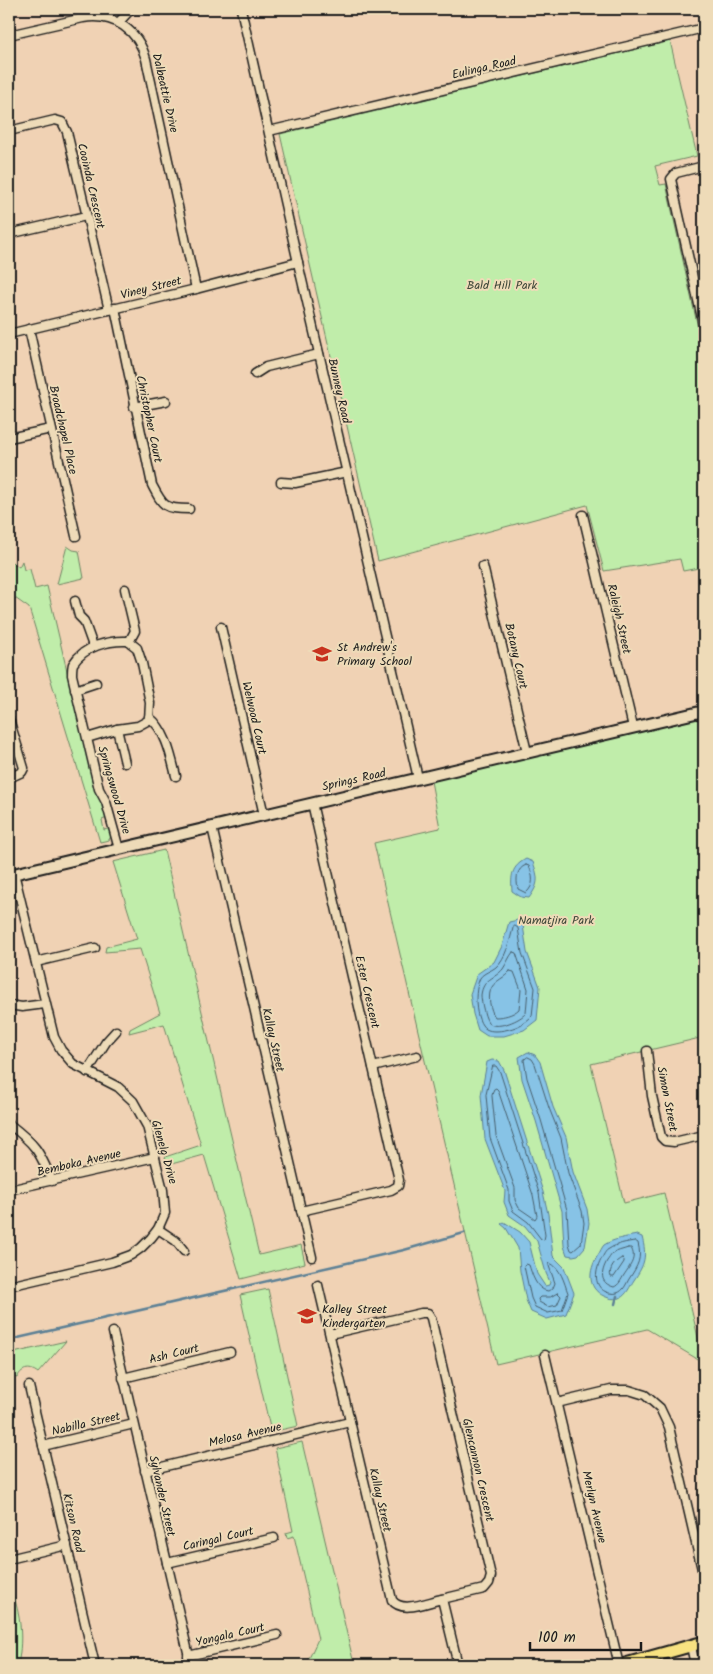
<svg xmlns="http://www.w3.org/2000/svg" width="713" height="1674" viewBox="0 0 713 1674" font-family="Kalam,sans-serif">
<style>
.green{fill:#c0edaa;stroke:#6e8463}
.water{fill:#87c3e6;stroke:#5c8095}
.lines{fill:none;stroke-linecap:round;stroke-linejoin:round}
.shore{stroke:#475f6d;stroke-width:1}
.stream{stroke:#5c8095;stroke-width:2.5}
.street-casing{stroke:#1c1c1c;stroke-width:11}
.secondary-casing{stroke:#1c1c1c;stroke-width:14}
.primary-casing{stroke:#1c1c1c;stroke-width:15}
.street{stroke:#eedbb8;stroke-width:8}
.secondary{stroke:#eedbb8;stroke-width:10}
.primary{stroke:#f8e281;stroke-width:11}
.labels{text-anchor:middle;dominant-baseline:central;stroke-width:4;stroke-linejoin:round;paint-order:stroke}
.street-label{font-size:12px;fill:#1c1c1c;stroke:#eedbb8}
.park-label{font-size:12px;fill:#3d4638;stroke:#eedbb8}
.poi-label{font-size:12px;fill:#1c1c1c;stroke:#eedbb8;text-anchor:start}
</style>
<rect width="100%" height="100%" fill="#f0d2b4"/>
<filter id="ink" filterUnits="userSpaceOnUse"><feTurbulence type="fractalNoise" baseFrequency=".02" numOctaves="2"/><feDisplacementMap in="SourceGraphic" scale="10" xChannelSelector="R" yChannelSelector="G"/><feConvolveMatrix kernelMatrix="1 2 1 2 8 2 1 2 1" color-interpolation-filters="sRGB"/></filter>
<g filter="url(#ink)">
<g class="green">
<polygon points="670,41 697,156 655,166 660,185 666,184 704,355 704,567 683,571 680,559 604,571 587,505 378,561 280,134"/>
<polygon points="67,546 73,550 79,551 84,578 57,584"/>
<polygon points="9,560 19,567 22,561 24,570 30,569 35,589 47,586 95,790 102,801 107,818 102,820 104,830 111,828 111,836 109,840 100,842 29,608 15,598 11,599 9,603"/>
<polygon points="704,717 704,1037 591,1064 624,1203 664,1193 704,1363 647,1329 496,1364 374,843 440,828 431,781"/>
<polygon points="164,850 259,1255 301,1245 305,1263 241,1279 204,1155 168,1165 165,1157 201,1145 164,1024 129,1033 130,1029 160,1013 140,949 105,952 106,947 137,939 113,862"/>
<polygon points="268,1289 298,1426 271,1432 240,1295"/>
<path d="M 66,1341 L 38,1373 C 29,1366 21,1369 17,1378 L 9,1375 L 9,1354 Z"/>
<polygon points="302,1442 354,1664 351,1665 306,1665 318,1639 294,1536 287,1538 286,1533 293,1531 275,1448"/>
<path d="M 9,1582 C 20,1612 24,1634 18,1665 L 9,1665 Z"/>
</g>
<g class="water">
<path d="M 526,859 L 533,862 C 539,879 539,884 529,898 L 521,897 L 512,891 C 511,876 511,867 526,859 Z"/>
<polygon points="518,920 523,925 527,952 540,987 537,1020 524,1030 504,1036 487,1036 478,1030 473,1014 470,994 477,974 494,962 502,946 509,922"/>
<polygon points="528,1052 535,1055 540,1062 553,1107 566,1137 573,1172 587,1209 589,1223 585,1247 578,1255 573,1256 567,1255 564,1246 562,1211 536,1121 522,1079 519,1057"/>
<polygon points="492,1060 499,1061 504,1070 543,1192 548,1214 553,1256 564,1267 574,1293 566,1314 547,1319 531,1312 526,1300 520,1271 518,1248 506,1228 501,1224 504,1222 520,1232 529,1242 537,1274 545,1286 549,1285 550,1282 546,1273 537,1241 525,1226 509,1215 504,1202 505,1191 485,1139 481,1095 487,1062"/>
<path d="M 637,1235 L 642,1237 C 647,1256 645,1264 634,1280 C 630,1286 627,1295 620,1298 C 617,1299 612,1299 609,1298 C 586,1291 588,1271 598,1255 C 600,1252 602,1247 604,1245 C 613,1239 627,1237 637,1235 Z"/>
</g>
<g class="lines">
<g class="shore">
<path d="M 526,865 L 529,866 C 533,876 535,885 526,893 L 518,889 C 516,879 516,869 526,865 Z"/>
<path d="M 515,926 L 518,928 L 522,953 L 535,988 L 532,1016 C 524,1024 516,1028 505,1030 C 500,1031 491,1032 486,1029 C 474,1021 474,990 480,978 C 483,973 491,971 496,967 C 506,958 510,940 513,928 Z"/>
<path d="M 513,952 L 516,953 L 528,989 L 526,1013 C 520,1020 499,1029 490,1024 C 485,1022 481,1000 481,995 C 483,978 495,979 503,969 C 507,963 509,957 513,952 Z"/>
<path d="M 510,971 L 514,972 L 521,990 L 519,1009 C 513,1015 503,1017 495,1017 C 490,1010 487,995 492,987 C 496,980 505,978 510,971 Z"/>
<polygon points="528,1057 532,1059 535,1064 549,1108 561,1138 568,1173 582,1211 584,1223 581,1244 573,1251 571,1250 569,1244 567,1210 541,1120 527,1078 524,1060"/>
<polygon points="493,1066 496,1066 500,1072 539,1193 545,1235 544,1240 541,1239 528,1222 513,1211 509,1201 509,1190 490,1138 486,1095"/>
<polygon points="494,1089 496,1088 498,1090 533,1195 537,1216 535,1219 519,1208 515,1200 515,1188 496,1136 492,1096"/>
<path d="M 635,1241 L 638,1243 C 642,1259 638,1265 629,1279 C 626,1284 624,1291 617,1293 C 614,1294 612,1293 609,1293 C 592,1288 595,1270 602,1258 C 604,1254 606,1250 609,1249 C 616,1244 627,1242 635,1241 Z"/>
<path d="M 628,1248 L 631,1248 C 637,1258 630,1266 624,1275 C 621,1280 619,1285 614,1287 C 599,1283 601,1272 607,1261 C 608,1260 611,1255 612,1254 C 616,1251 623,1250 628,1248 Z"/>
<path d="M 622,1258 L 624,1260 L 624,1262 L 614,1277 L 611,1277 C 608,1270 615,1261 622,1258 Z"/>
<path d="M 550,1263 C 561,1268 564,1282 568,1293 L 562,1310 L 548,1313 L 535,1307 L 531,1298 L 524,1266 L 526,1264 L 529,1265 C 532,1274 536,1290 548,1291 L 553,1288 L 555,1283 L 549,1266 Z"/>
<polygon points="558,1293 561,1296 557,1305 548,1307 539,1302 538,1299 540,1297 550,1297"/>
</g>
<g class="stream">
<polyline points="615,1304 617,1296"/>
<polyline points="9,1340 404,1250 464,1233"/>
</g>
<g class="street-casing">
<g id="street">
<polyline points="241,9 301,276 418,778"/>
<polyline points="119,22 131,9"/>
<path d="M 9,35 L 83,18 C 114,13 138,30 146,59 L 196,289"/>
<polyline points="9,131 55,120 62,122 67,132 109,310"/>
<polyline points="269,131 704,28"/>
<polyline points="704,166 676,173 671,179 704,327"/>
<polyline points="9,234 86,216"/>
<path d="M 115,308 L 152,485 C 163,506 164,509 189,509"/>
<polyline points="29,329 76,536"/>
<polyline points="9,334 196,289 298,262"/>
<polyline points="255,374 266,367 319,354"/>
<polyline points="134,407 166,401"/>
<polyline points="9,438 51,429"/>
<polyline points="281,482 295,483 347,472"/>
<polyline points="583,515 633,727"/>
<polyline points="483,566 527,752"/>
<polyline points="125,589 135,631 129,642"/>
<polyline points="75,601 79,616 84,621 93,646"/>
<polyline points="221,627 264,815"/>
<polyline points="75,690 96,683"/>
<path d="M 149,717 C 166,730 171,756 176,776"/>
<polyline points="9,719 24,768 22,772 9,778"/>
<polyline points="117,729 125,763"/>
<path d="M 87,738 L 117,729 L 138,726 L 149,720 L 150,703 L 142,663 L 137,648 L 128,641 C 109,640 84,646 73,664 C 72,667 72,671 72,675 L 99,789 L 106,802 L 119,849"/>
<polyline points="212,827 312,1257"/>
<polyline points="36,962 95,948"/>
<polyline points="9,1005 22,1007 45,1004"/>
<polyline points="647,1051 652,1096 661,1137 665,1141 674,1142 704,1135"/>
<polyline points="373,1067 417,1056"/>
<polyline points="87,1072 106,1042 116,1031"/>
<path d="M 9,1124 C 35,1144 39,1150 52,1181"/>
<polyline points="9,1190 155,1157"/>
<polyline points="301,1211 391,1190 398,1186 399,1180 312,803"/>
<polyline points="158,1229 176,1241 184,1251"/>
<path d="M 318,1285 L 392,1600 C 402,1614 427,1602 442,1599 L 458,1665"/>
<polyline points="9,1286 112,1262 131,1255 141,1248 151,1238 158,1229 165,1213 163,1190 147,1126 133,1101 118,1087 73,1064 61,1050 54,1037 14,873"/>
<polyline points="113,1332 191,1665"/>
<polyline points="330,1334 421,1313 428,1313 431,1318 491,1576 489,1583 484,1589 442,1599"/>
<polyline points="545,1355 619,1665"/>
<polyline points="123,1378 230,1352"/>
<polyline points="29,1386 95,1665"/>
<polyline points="557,1403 611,1390 629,1390 645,1395 660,1408 669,1427 704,1578"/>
<polyline points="43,1446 134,1424"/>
<polyline points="145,1471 350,1422"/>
<polyline points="9,1559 67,1545"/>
<polyline points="167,1563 274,1538"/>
<polyline points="691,1646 695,1665"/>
<polyline points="188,1656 277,1635"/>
</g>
</g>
<g class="secondary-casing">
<polyline id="secondary" points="9,875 704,711"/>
</g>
<g class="primary-casing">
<polyline id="primary" points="622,1665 704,1642"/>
</g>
<use href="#street" class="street"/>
<use href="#secondary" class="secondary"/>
<use href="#primary" class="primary"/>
</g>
</g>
<defs>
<g id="school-bare" transform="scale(1.5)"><path d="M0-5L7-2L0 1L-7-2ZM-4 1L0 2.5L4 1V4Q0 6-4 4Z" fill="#c8321e" stroke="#eedbb8" stroke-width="2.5" paint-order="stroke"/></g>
</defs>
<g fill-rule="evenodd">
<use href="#school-bare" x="322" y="654"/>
<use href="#school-bare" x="307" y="1316"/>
</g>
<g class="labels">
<g class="street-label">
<text transform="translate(484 68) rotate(-13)">Eulinga Road</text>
<text transform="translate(165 93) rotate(77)">Dalbeattie Drive</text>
<text transform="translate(91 186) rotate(77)">Cooinda Crescent</text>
<text transform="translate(151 288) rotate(-14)">Viney Street</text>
<text transform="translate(339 391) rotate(77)">Bunney Road</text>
<text transform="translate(149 419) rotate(78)">Christopher Court</text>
<text transform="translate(63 430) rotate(77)">Broadchapel Place</text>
<text transform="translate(619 619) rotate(77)">Raleigh Street</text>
<text transform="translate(516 656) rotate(77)">Botany Court</text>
<text transform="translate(254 718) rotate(77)">Welwood Court</text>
<text transform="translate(354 780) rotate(-13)">Springs Road</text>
<text transform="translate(114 790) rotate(74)">Springswood Drive</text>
<text transform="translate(367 992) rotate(77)">Ester Crescent</text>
<text transform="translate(273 1040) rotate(77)">Kallay Street</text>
<text transform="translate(667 1099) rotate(79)">Simon Street</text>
<text transform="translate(164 1152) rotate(74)">Glenelg Drive</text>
<text transform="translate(79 1163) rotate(-13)">Bemboka Avenue</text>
<text transform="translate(174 1354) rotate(-14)">Ash Court</text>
<text transform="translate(86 1424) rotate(-13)">Nabilla Street</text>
<text transform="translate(245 1435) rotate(-13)">Melosa Avenue</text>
<text transform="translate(478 1470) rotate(77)">Glencannon Crescent</text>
<text transform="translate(162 1496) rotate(77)">Sylvander Street</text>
<text transform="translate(380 1500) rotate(77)">Kallay Street</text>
<text transform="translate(594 1507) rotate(77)">Merlyn Avenue</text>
<text transform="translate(73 1523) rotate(77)">Kitson Road</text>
<text transform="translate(218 1539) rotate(-13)">Caringal Court</text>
<text transform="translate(230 1635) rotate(-13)">Yongala Court</text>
</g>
<g class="park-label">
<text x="502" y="285">Bald Hill Park</text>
<text x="556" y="920">Namatjira Park</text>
</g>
<g class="poi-label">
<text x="337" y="647">St Andrew's<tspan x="337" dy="14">Primary School</tspan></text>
<text x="322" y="1309">Kalley Street<tspan x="322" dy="14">Kindergarten</tspan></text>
</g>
</g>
<rect width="713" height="1674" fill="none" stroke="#eedbb8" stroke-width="30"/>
<rect x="15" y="15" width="683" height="1644" fill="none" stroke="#1c1c1c" stroke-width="2" filter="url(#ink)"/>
<path d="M530 1642v8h111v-8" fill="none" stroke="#1c1c1c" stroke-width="2.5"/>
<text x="538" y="1642" font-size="15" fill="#1c1c1c" stroke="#eedbb8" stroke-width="4" paint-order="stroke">100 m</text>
</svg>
